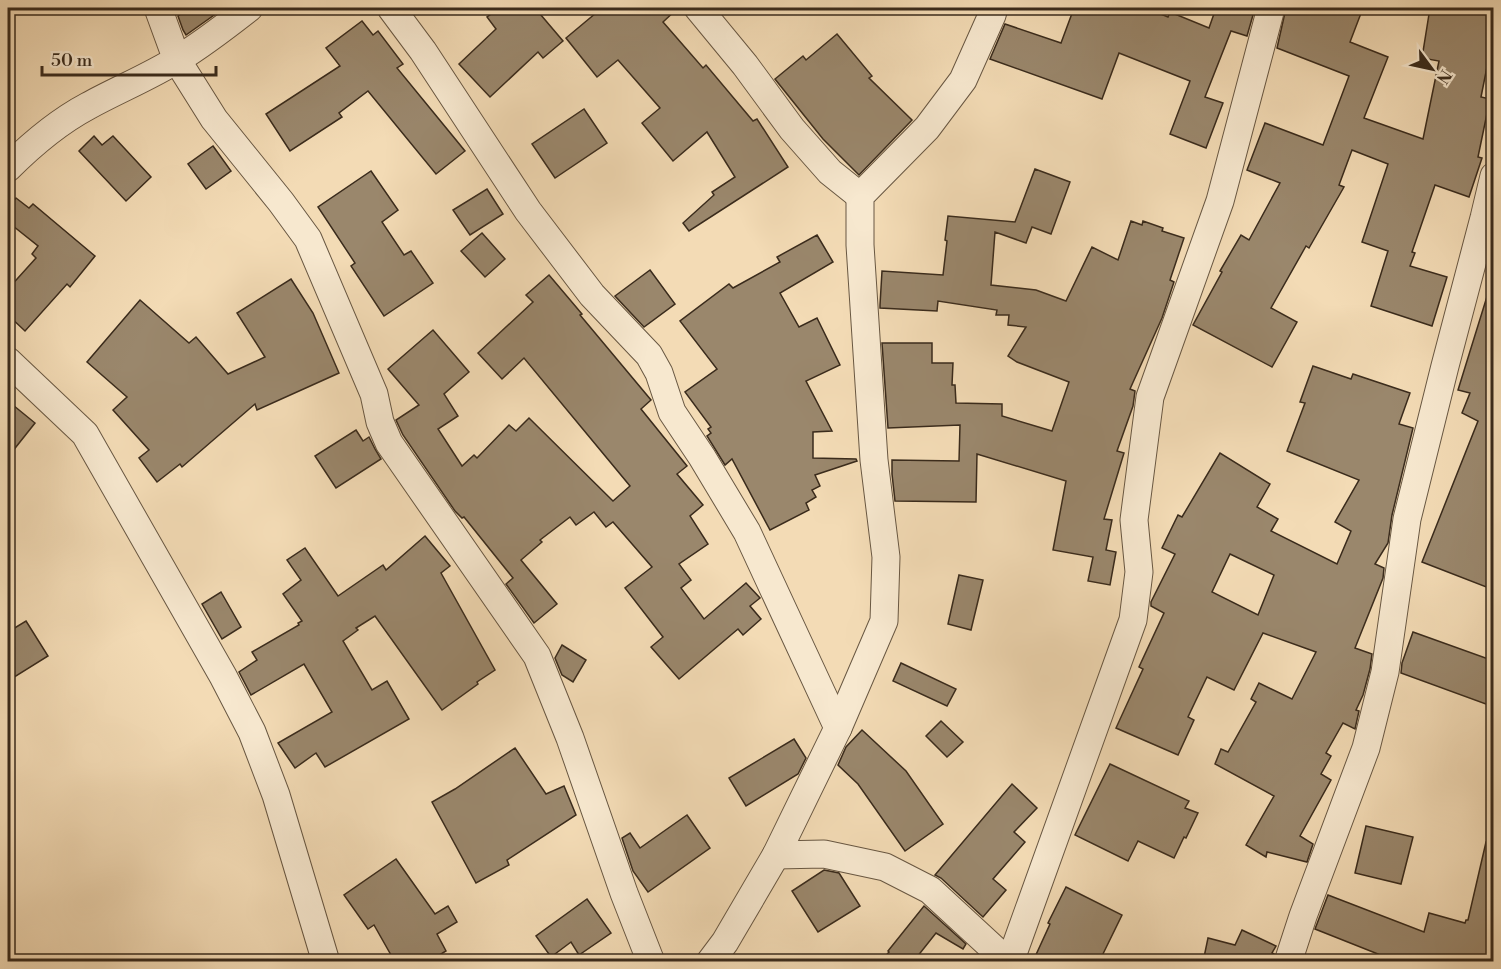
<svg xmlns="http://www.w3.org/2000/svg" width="1501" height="969" viewBox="0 0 1501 969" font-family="'Libre Bodoni',serif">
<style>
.building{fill:#9a876c;stroke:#3a2b1c;stroke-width:1.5;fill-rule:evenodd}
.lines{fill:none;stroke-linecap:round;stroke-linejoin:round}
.street-casing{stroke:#685742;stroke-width:29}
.street{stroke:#f7e8cf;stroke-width:27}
</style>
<rect width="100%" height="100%" fill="#f3dbb5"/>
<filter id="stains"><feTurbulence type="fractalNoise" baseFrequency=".00333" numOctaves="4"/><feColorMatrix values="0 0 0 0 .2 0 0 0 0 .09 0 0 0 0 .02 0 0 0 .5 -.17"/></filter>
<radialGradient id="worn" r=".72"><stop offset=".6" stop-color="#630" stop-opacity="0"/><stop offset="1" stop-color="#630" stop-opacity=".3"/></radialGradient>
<g class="building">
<polygon points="189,8 224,8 186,35 183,30 178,16"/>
<polygon points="500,8 535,8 563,41 543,58 538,52 490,97 459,64 496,29 487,17"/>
<polygon points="602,8 678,8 663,22 703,68 706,65 753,121 757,119 788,167 689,231 683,223 714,195 712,192 735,177 707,132 673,161 642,123 660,108 618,60 597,77 566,38"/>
<polygon points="1074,8 1089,14 1091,8 1146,8 1168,17 1170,12 1209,28 1216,8 1255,8 1247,36 1231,31 1205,97 1223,103 1206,148 1170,134 1190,81 1119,53 1102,99 990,59 1005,24 1061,43"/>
<polygon points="1286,8 1363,8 1350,42 1388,57 1364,118 1423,139 1439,61 1422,58 1430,8 1494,8 1494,32 1481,97 1490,99 1478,157 1482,158 1469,197 1435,185 1412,252 1415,253 1410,266 1447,277 1432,326 1371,306 1388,251 1362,242 1388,164 1352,150 1339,185 1344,187 1309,248 1306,246 1271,308 1297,322 1272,367 1193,325 1222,272 1220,271 1241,235 1249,240 1280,183 1247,170 1265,123 1323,145 1349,76 1277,48"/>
<polygon points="362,21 373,35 378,31 403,64 397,68 465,151 436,174 368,91 339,113 342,117 290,151 266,114 340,66 326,48"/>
<polygon points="837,34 872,76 869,78 912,120 859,175 823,139 775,79 803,56 806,60"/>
<polygon points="584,109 607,143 555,178 532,144"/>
<polygon points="94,136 102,145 113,136 151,177 126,201 79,151"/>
<polygon points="213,146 231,171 206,189 188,164"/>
<polygon points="1035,169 1070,182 1051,234 1032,227 1026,243 995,232 991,285 1036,290 1066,301 1092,247 1118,260 1131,221 1142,225 1143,221 1163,228 1162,231 1184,238 1170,280 1174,282 1162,318 1130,389 1135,391 1133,406 1117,451 1124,453 1104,519 1112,520 1106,550 1116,552 1110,585 1088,581 1093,557 1053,550 1066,481 977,454 976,502 895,501 892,474 892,460 959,461 960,425 888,428 882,343 932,343 932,363 953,363 952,385 955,385 956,403 1002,404 1002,416 1052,431 1069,382 1017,362 1008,356 1026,327 1008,325 1009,315 996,315 997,310 938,301 937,311 880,308 880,305 882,271 943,275 947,241 945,240 948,216 1015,222"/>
<polygon points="371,171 398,210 382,222 404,255 411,251 433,283 384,316 351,266 355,263 318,207"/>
<polygon points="487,189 503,214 470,235 453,210"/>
<polygon points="16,198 29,208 33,204 95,256 70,287 67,284 25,331 8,315 8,289 36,258 32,254 38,246 8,222 8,208"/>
<polygon points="482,233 505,259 485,277 461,251"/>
<polygon points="817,235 833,262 780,293 799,327 817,318 840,365 806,381 832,431 813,432 813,458 856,459 857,461 815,475 820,486 812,490 816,497 806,503 809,510 770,530 732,459 725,465 707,436 711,433 708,429 711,427 685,392 717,369 680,321 729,284 733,288 780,262 777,257"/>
<polygon points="650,270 675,304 644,327 615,296"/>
<polygon points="549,275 582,314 580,315 651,400 641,409 687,466 677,474 703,505 690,516 708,544 679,564 691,580 681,588 704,619 746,583 760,598 750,606 761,619 743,635 738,629 679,679 651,647 663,637 625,588 652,567 613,522 606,527 594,512 576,525 570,517 540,540 542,542 521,560 557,604 534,623 506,584 513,578 464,517 462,518 455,511 403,435 396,420 419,405 388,369 433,330 469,372 444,394 458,416 438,429 462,466 474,455 477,458 509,425 516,431 529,418 613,501 630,486 524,358 502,379 478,353 533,302 526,295"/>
<polygon points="291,279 313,313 339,373 257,410 255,404 182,467 180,464 157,482 139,458 149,450 113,410 127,397 87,362 140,300 189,343 196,337 228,374 265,357 237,313"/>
<polygon points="1489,290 1494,290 1494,590 1422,562 1478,421 1462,413 1470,393 1458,390"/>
<path d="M 1313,366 L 1351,379 L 1353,374 L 1410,393 L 1399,424 L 1413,428 L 1392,515 L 1388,543 L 1375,564 L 1384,568 L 1383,578 L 1355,648 L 1372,654 L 1370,669 L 1363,695 L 1356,710 L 1359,711 L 1355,729 L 1343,723 L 1326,753 L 1331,756 L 1321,774 L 1331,780 L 1300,836 L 1313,844 L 1307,862 L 1267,852 L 1266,857 L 1246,845 L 1274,796 L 1215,764 L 1221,749 L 1228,752 L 1256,702 L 1251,699 L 1259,683 L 1292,699 L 1316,652 L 1263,633 L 1234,690 L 1207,677 L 1188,717 L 1194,720 L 1178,755 L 1116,728 L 1143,669 L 1139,667 L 1164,613 L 1151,606 L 1151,602 L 1175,554 L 1162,548 L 1178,515 L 1182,517 L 1220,453 L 1270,484 L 1257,507 L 1278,519 L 1271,531 L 1337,564 L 1351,531 L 1335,522 L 1359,480 L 1287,451 L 1305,403 L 1300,402 ZM 1230,554 L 1274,575 L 1258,615 L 1212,592 Z"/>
<polygon points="8,401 35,423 8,457"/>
<polygon points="356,430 363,441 369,437 375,449 381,459 336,488 315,456"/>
<polygon points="425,536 450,566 441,573 495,670 477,682 478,684 442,710 375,616 356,628 358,630 343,641 372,690 387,681 409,719 325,767 316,753 295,768 278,743 332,712 304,664 251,695 239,672 257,660 252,652 299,625 298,623 302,621 283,594 301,580 287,560 305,548 338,596 383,565 386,570"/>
<polygon points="959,575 983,580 971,630 948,624"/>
<polygon points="221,592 241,627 222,639 202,604"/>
<polygon points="26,621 48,656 8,681 8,632"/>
<polygon points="1413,632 1494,661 1494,707 1401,673 1402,663"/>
<polygon points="562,645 586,660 573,682 562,675 555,658"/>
<polygon points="901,663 956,689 947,706 893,681"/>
<polygon points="941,721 963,742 947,757 926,736"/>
<polygon points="862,730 906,771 943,824 905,851 858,784 838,765 846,747"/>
<polygon points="794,739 806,758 798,774 746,806 729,778"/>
<polygon points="515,748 546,794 564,786 576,815 507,860 509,865 476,883 432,802 455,789"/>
<polygon points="1110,764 1189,801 1185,808 1198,813 1186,838 1184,837 1174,858 1138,841 1128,861 1075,835"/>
<polygon points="1012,784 1037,808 1014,832 1025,842 993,879 1006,890 983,917 941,878 935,875"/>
<polygon points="687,815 710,848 648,892 633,871 622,838 630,833 640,848"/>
<polygon points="1366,826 1413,837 1401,884 1355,873"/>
<polygon points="1486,842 1494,842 1494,962 1398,962 1315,929 1328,895 1424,932 1429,913 1465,923 1466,920 1468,920"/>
<polygon points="396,859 435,914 448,906 457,922 437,934 446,951 428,962 395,962 374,925 368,929 344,895"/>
<polygon points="824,870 839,873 860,906 818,932 792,891"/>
<polygon points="1066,887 1122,915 1099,962 1045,962 1035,957 1050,924 1048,923"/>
<polygon points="587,899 611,933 579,955 571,942 551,957 536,936"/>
<polygon points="924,906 966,944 963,949 936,933 913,962 880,962 889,952 888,951"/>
<polygon points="1242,930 1276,946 1272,953 1274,954 1273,962 1203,962 1208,938 1235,945"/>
</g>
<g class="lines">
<g class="street-casing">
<g id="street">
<polyline points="158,8 177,60 214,119 281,202 308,239 374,394 380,422 389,443 537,656 570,738 624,893 651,962"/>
<polyline points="391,8 423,51 528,211 592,295 649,355 659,373 672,412 702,457 747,532 838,728"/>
<polyline points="698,8 745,65 792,129 830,172 860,196"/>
<path d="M 8,168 C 31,145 58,122 88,106 C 117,90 149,77 178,59 C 203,44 226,26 249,8"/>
<polyline points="8,361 85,434 223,676 252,732 276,795 326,962"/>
<polyline points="776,855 824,854 885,867 930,890 1008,962"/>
<polyline points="710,962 725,942 776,855 838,728 884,621 886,557 874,460 860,245 860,196 927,128 963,80 992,15 994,8"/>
<polyline points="1010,962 1133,620 1139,572 1134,520 1150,397 1220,201 1271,8"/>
<polyline points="1288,962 1303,916 1366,748 1385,672 1407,519 1445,366 1484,218 1494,176"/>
</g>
</g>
<use href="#street" class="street"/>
</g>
<rect width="1501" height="969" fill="none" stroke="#f3dbb5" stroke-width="30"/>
<rect x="9" y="9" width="1483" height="951" fill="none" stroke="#3a2b1c" stroke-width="3"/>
<rect x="15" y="15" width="1471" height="939" fill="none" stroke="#3a2b1c" stroke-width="1.5"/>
<g transform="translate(1432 69) rotate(123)" stroke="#f7e8cf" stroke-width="4.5" paint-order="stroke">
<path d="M0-4.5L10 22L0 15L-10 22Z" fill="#3a2b1c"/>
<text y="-9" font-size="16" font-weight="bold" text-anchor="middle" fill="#3a2b1c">N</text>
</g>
<path d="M42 66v9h174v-9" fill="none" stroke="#3a2b1c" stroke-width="3"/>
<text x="51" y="66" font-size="18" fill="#3a2b1c" stroke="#f7e8cf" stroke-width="4.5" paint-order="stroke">50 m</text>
<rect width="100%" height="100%" filter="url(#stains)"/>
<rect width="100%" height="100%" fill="url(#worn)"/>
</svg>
